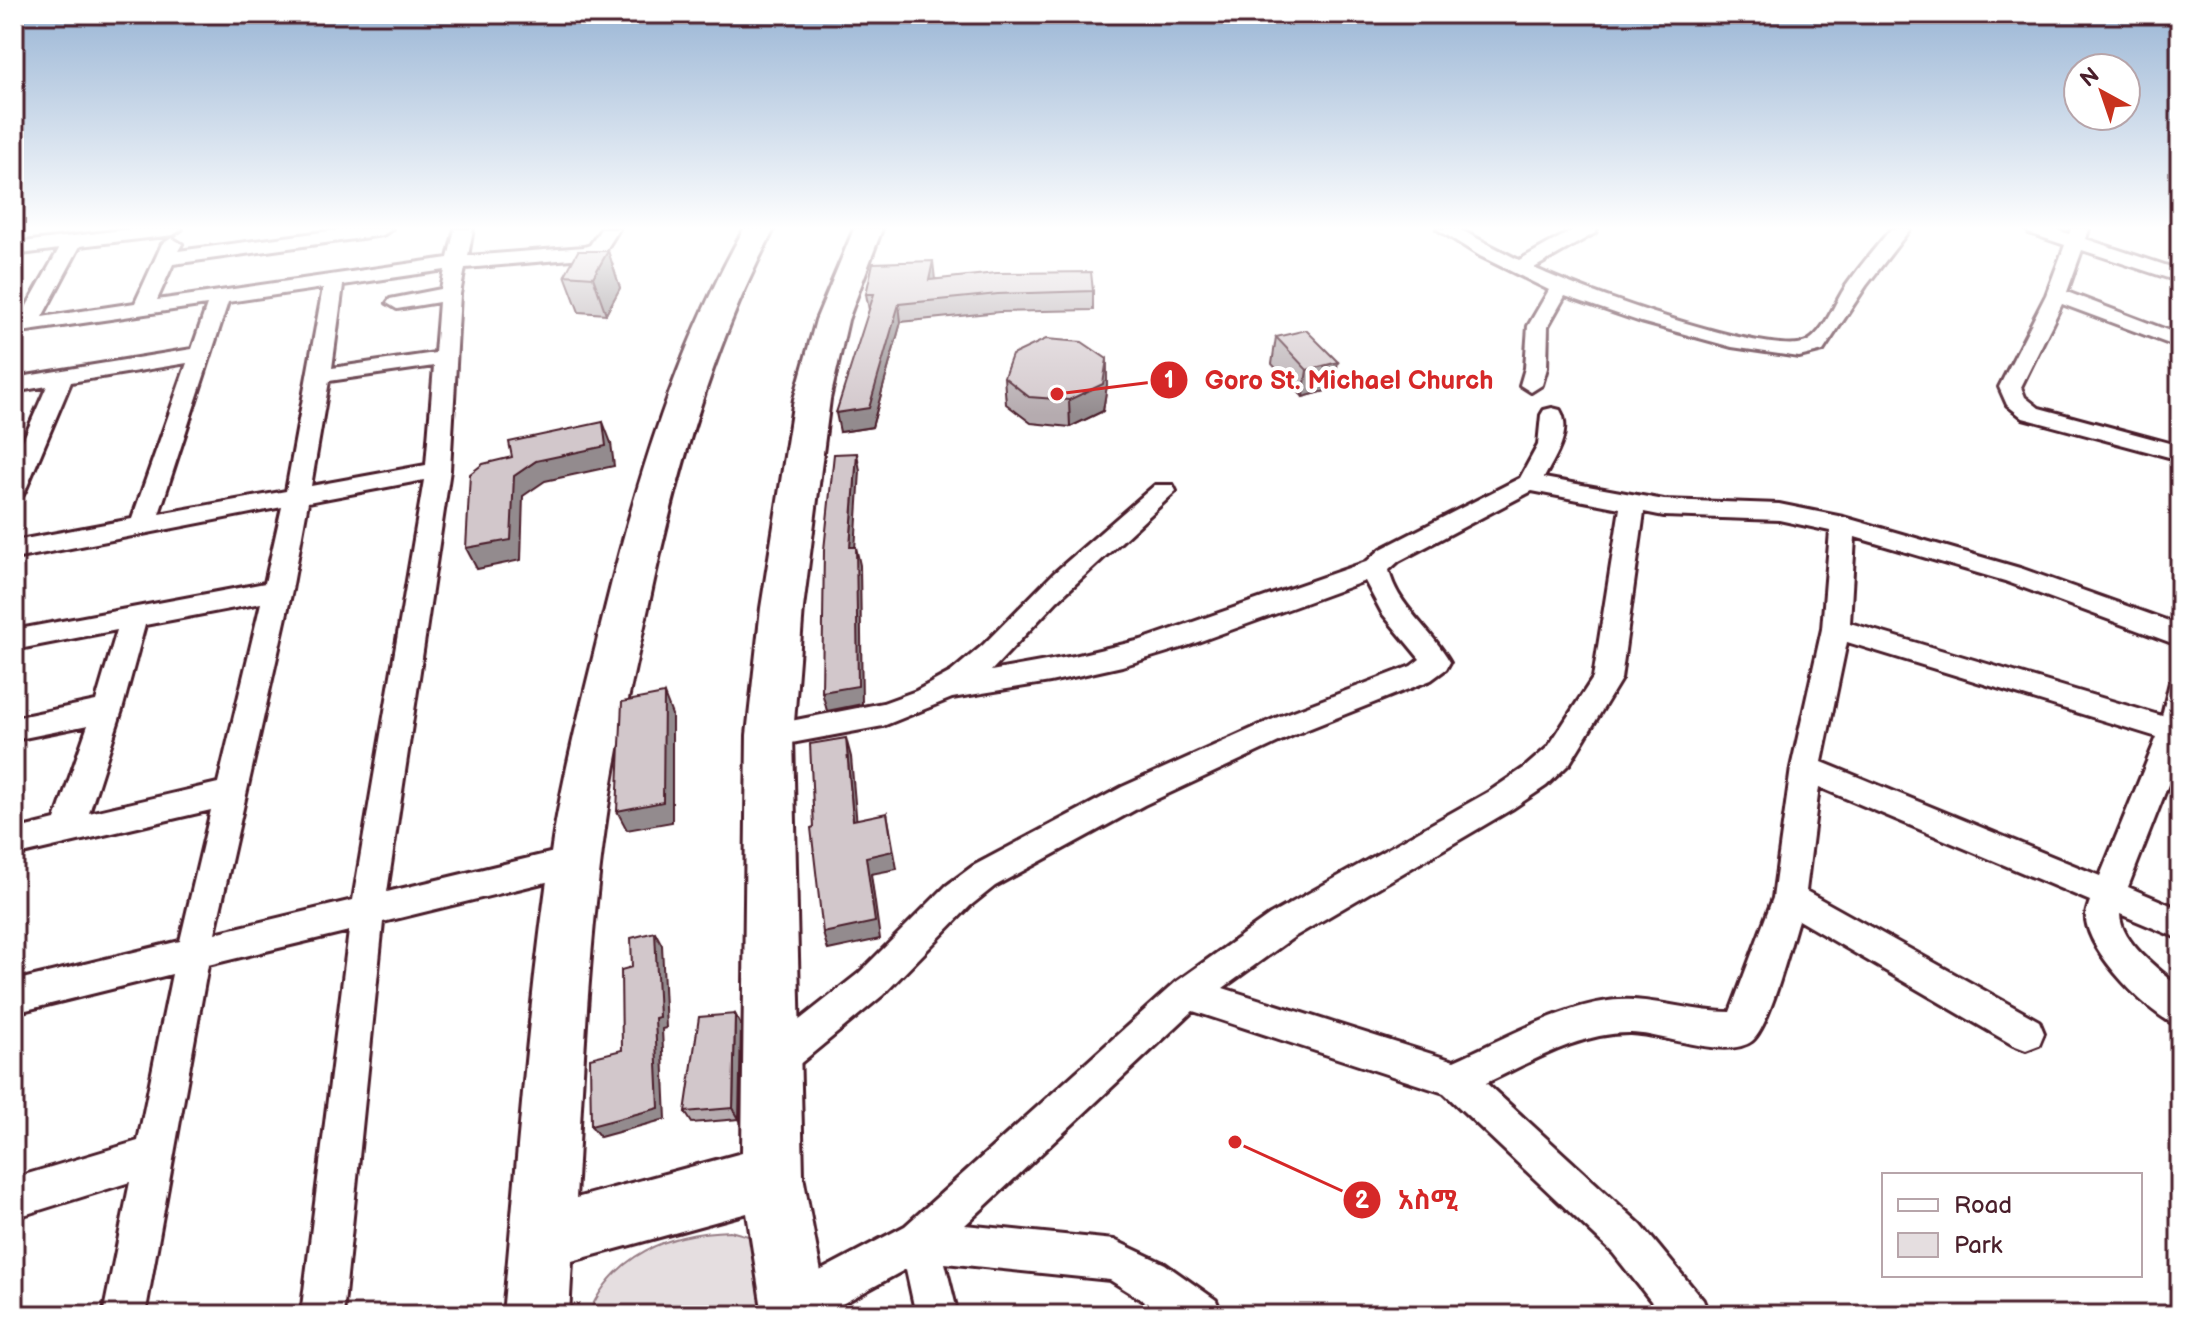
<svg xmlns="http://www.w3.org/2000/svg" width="2194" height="1329" viewBox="0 0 2194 1329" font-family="'Balsamiq Sans','Noto Sans Ethiopic',sans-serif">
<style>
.green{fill:#e5dee0;stroke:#987e86;stroke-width:2}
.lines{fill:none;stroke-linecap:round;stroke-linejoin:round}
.street-casing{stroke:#4a1f2b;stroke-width:6}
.highway-casing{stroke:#4a1f2b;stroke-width:6}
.street{fill:#fff;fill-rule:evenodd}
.highway{fill:#fff;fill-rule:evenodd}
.wall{fill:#b5abaf;stroke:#4a1f2b;stroke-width:2}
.shaded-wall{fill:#938b8e;stroke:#4a1f2b;stroke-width:2}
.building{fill:#d2c7cb;stroke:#4a1f2b;stroke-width:2}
.leader{fill:none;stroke:#d62828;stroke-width:3}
.callout-dot{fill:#d62828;stroke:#fff;stroke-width:3}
.mark-label{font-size:24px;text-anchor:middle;font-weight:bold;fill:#fff}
.callout-label{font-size:26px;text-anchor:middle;font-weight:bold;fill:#d62828;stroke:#fff;stroke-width:8;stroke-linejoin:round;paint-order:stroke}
</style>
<rect width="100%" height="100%" fill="#fff"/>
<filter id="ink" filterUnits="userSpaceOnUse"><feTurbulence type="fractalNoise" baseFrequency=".0125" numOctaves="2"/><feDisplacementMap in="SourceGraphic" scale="16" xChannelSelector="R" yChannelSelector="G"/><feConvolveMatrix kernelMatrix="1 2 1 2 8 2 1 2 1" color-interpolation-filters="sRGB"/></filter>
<g filter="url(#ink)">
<path class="green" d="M 730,1231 L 752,1237 L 782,1315 L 588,1315 C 614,1254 667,1233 730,1231 Z"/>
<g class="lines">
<g class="street-casing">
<g id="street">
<path d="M 131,229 L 182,229 L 173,235 L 80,246 L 42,317 L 135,303 L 162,244 L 172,238 L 182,244 L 178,251 L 345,229 L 392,229 L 383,235 L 173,264 L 157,300 L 448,258 L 455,229 L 473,229 L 468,256 L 584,247 L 590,245 L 601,229 L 619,229 L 604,253 L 595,257 L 465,268 L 460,294 L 450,470 L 387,892 L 575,847 L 586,851 L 591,861 L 586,871 L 575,875 L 383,922 L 343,1315 L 301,1315 L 349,931 L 208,965 L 145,1315 L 103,1315 L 130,1182 L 14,1218 L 14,1178 L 138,1141 L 172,974 L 14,1013 L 14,981 L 180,941 L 211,810 L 14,856 L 14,830 L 55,820 L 88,725 L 14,740 L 14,718 L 96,701 L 117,630 L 14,650 L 14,630 L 265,583 L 282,507 L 14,559 L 14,541 L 132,519 L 187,363 L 71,382 L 26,489 L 23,495 L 14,497 L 14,461 L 47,386 L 14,392 L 14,378 L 192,349 L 207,305 L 14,333 L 14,321 L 19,320 L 59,249 L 14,255 L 14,243 ZM 445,270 L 441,289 L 390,299 L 387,303 L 397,309 L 439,302 L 435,353 L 332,368 L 343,285 ZM 323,288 L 286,491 L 159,514 L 228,302 ZM 434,366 L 426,465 L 311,486 L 329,381 ZM 424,480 L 353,900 L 215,933 L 292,590 L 308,502 ZM 261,603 L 218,783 L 89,813 L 122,710 L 145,625 Z"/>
<path d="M 1437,229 L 1459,229 L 1519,260 L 1575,229 L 1597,229 L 1595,233 L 1534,268 C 1573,287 1775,361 1808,341 C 1825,331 1835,302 1846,286 C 1860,266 1876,247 1891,229 L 1910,229 L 1866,286 L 1823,351 L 1799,357 L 1732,347 L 1641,322 L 1565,296 L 1548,326 L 1547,368 L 1542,385 L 1531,392 L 1520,385 L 1525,368 L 1528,326 L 1549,290 L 1480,256 Z"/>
<polygon points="2027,229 2054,229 2069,234 2071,229 2089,229 2086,239 2180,270 2180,282 2082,250 2067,292 2180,335 2180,348 2062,304 2021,387 2025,397 2039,408 2180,446 2180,460 2023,418 2007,405 1999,387 2046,295 2065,245 2029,233"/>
<path d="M 1552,408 L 1560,410 C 1573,432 1554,459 1544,478 L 1664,500 L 1779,504 L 1843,517 L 2023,569 L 2180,625 L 2180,646 L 2005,581 L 1855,537 L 1850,623 L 2162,716 L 2170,682 L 2180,679 L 2180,754 L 2128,887 L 2180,909 L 2180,939 L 2120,914 C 2120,943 2160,970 2180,987 L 2180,1027 C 2148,1014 2091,955 2086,920 C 2085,914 2088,907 2090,901 L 1819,787 L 1806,891 L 2039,1021 L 2044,1033 L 2039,1045 L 2026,1050 L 2013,1045 L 1798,920 C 1790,945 1770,1026 1752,1041 C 1728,1060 1659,1033 1631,1033 C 1580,1032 1531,1062 1486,1083 L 1641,1225 L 1703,1300 L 1709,1315 L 1662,1315 L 1613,1253 L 1444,1093 L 1193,1011 L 965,1225 L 1114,1240 L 1165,1264 L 1216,1300 L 1222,1315 L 1166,1315 L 1110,1280 L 945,1263 L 958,1315 L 916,1315 L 906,1269 L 822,1315 L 778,1315 L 774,1307 L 780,1292 L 905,1226 L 1176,982 L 1270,915 L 1490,791 L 1524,768 L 1548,747 L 1593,678 L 1620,508 L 1532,491 L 1399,561 L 1389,570 C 1396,605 1432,630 1450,662 L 1446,669 L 1431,680 L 1298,733 L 1144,805 L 995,886 L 970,906 L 883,995 L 785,1076 L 772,1082 L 759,1076 L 754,1064 L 759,1052 L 859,973 L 946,886 L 973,866 L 1122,787 L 1278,717 L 1411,666 L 1420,659 L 1382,613 L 1365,581 L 1184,647 L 1122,666 L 1050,682 L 952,698 L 883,726 L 770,747 L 760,743 L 755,735 L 760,727 L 883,703 L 916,691 L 951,672 L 983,645 L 1054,573 L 1155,485 L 1173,485 L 1176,491 L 1057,601 L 991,671 L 1074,656 L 1141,640 L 1366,562 L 1381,549 L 1520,478 L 1538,445 L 1541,415 L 1544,410 ZM 1644,512 L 1664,516 L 1779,520 L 1830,531 L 1822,629 L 1791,768 L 1773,898 L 1730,1012 C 1697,1012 1666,1002 1633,1000 C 1578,996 1504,1039 1454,1061 L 1223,988 L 1294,937 L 1512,809 L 1546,786 L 1570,763 L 1621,679 ZM 1847,642 L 2157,737 L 2100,876 L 1822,762 Z"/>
</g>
</g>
<g class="highway-casing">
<path id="highway" d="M 744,229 L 774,229 C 711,349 676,476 648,608 C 632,681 615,754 605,828 C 588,950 583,1075 576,1198 L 742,1153 L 747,735 L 761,608 L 794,399 L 816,320 L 854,229 L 882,229 L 848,320 L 830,399 L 803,608 L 793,735 L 803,1176 L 829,1315 L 763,1315 L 747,1213 L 572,1261 L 569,1315 L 503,1315 C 518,1154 529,993 554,833 C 567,757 587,683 605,609 C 638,476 677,349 744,229 Z"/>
</g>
<use href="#street" class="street"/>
<use href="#highway" class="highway"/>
</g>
<g class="wall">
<polygon points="608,251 620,288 606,314 579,312 565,275"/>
<polygon points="935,279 1093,291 1093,310 999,312 901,322 872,427 840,432 869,310 866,294"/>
<polygon points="1276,337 1333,389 1303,397 1272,364"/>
<polygon points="1107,359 1107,385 1103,411 1070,427 1031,423 1006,404 1004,377"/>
<polygon points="735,1014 741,1026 739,1119 692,1123 685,1112"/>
</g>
<g class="shaded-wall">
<polygon points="608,251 620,288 606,314 593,277"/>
<polygon points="933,261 935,280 929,280"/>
<polygon points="899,304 901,322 872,427 840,432 836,413"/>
<polygon points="1107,359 1107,385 1103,411 1070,427 1069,400"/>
<polygon points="1338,362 1333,389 1303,397 1307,370"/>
<polygon points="603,422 611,443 614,466 545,481 523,496 521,560 477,569 466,548 514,476 536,461"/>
<polygon points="857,453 860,471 854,566 850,547"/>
<polygon points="856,547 860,565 862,704 827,711 822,692"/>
<polygon points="664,694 672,715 672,822 627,830 617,811"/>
<polygon points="846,738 851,757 858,837 853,820"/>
<polygon points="887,813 897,869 871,874 880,939 828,950 823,933 866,857"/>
<polygon points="655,932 662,945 666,1028 662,1029 666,1119 600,1137 591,1126 655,1018"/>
<polygon points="735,1014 741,1026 739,1119 733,1108"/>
</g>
<g class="building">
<polygon points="578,251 608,251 593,277 565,275"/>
<polygon points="933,261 929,280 996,273 1091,272 1093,291 998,294 899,304 869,408 836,413 874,294 866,294 873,263"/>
<polygon points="1306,330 1338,362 1307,370 1276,337"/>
<polygon points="1046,339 1082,342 1107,359 1103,384 1069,400 1029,397 1004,377 1012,355"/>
<polygon points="603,422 606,446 536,461 514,476 511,540 466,548 470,474 483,464 512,457 509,442"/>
<polygon points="857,453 850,547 856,547 858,686 822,692 824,550 834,454"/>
<polygon points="664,694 663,802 617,811 622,702"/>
<polygon points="846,738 853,820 887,813 893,851 866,857 875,922 823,933 811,828 814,827 810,744"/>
<polygon points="655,932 659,1017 655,1018 659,1108 591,1126 590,1058 622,1050 621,970 632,967 631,938"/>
<polygon points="735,1014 733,1108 685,1112 699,1017"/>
</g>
</g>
<linearGradient id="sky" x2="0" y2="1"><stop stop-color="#98b4d4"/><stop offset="0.55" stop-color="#fff"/><stop offset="1" stop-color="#fff" stop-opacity="0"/></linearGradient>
<rect width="2194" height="415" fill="url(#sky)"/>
<path class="leader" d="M1057 394L1169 380M1235 1142L1362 1200"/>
<g class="callout-dot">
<circle cx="1057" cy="394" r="8"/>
<circle cx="1235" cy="1142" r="8"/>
<circle cx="1169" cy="380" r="20"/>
<circle cx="1362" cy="1200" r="20"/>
</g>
<g class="mark-label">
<text x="1169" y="388">1</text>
<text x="1362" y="1208">2</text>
</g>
<g class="callout-label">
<text x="1349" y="389">Goro St. Michael Church</text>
<text x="1428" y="1209">አስሚ</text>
</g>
<rect width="2194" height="1329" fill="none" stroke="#fff" stroke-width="48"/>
<rect x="24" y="24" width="2146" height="1281" fill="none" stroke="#4a1f2b" stroke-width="3" filter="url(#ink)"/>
<rect x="1882" y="1173" width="260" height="104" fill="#ffffff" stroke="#b7a5aa" stroke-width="2"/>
<rect x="1898" y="1199" width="40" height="12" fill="#ffffff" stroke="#b7a5aa" stroke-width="2"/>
<text x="1954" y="1213" font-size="24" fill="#4a1f2b">Road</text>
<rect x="1898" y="1233" width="40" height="24" fill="#e5dee0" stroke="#b7a5aa" stroke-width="2"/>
<text x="1954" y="1253" font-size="24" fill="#4a1f2b">Park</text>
<g transform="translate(2102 92) rotate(320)"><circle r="38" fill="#ffffff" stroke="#b7a5aa" stroke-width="2"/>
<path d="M0-6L14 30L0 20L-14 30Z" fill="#c8321e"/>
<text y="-12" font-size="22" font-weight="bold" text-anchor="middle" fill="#4a1f2b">N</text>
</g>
</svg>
